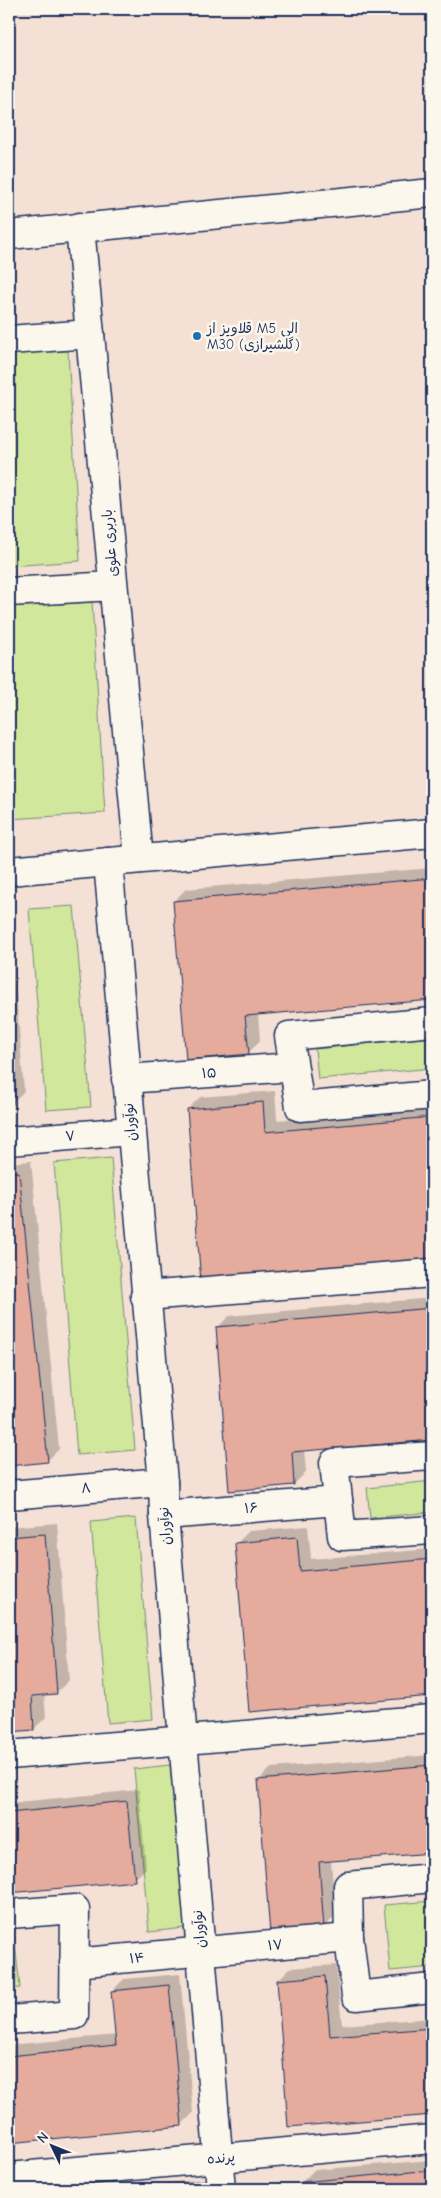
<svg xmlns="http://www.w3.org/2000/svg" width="441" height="2198" viewBox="0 0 441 2198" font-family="'Comic Neue','Playpen Sans Arabic',sans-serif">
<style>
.built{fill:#f4e0d4}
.green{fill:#d1e79c;stroke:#768b7d}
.shadow{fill:#0003}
.building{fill:#e5ac9d;stroke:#1b2f5e}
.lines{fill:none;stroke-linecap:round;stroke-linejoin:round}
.minor-casing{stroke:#1b2f5e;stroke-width:31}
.minor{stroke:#fbf7ec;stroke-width:28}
.poi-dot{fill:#1f6fb2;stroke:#fbf7ec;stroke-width:2}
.labels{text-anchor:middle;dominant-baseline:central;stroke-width:5;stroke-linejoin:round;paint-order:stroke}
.poi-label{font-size:14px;fill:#1b2f5e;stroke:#fbf7ec;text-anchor:start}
.street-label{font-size:14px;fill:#1b2f5e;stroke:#fbf7ec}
</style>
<rect width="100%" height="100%" fill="#fbf7ec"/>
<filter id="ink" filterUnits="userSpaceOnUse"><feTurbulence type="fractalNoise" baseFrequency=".02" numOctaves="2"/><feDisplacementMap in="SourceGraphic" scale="10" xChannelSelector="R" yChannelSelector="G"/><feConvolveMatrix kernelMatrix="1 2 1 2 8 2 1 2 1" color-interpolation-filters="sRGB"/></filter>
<g filter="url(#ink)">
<rect class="built" x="9" y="9" width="423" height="2180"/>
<g class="green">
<polygon points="68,351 80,561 9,566 9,354"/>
<polygon points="92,602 105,813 9,819 9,607"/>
<polygon points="74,906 91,1107 46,1110 29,909"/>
<polygon points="432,1037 432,1068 318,1079 315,1049"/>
<polygon points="111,1158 135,1450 77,1455 54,1163"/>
<polygon points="432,1481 432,1512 370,1518 367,1488"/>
<polygon points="136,1518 153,1719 108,1723 91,1522"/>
<polygon points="170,1765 185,1928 149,1932 134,1769"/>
<polygon points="432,1901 432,1967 390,1971 384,1905"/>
<polygon points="14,1935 20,1988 9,1989 9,1936"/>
</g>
<g class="shadow">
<polygon points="432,868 432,999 258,1014 260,1041 248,1053 174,901 186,889"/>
<polygon points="9,929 11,929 24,1091 12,1103 9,1103 9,1068 11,1094 13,1094 9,1038"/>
<polygon points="275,1091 277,1120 432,1107 432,1261 188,1109 200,1097"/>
<polygon points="31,1161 59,1449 47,1461 9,1465 9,1163"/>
<polygon points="432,1298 432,1439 304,1450 306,1472 294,1484 217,1328 229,1316"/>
<polygon points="57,1523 69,1680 57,1692 44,1693 46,1717 34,1729 9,1731 9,1527"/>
<polygon points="308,1526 311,1559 432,1549 432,1695 250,1711 237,1543 249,1531"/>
<polygon points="432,1755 432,1852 331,1860 335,1916 323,1928 259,1780 271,1768"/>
<polygon points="139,1790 146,1868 134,1880 9,1892 9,1803"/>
<polygon points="336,1965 342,2025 432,2018 432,2114 290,2126 278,1980 290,1968"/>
<polygon points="180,1974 193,2113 181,2125 9,2142 9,2045 116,2035 112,1991 124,1979"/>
<polygon points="432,2160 432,2189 303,2189 302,2182 314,2170"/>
<polygon points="205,2179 206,2189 106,2189"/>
</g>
<g class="building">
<polygon points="432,878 432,1000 245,1016 249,1054 186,1060 173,901"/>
<polygon points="9,1053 13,1104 9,1104"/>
<polygon points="263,1102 265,1132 432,1117 432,1262 201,1282 187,1109"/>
<polygon points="19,1172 48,1462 9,1466 9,1173"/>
<polygon points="432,1308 432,1440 292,1452 294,1485 229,1491 216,1327"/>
<polygon points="45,1534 57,1694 32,1696 34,1730 9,1732 9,1537"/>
<polygon points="297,1537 300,1571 432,1559 432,1696 249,1712 235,1543"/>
<polygon points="432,1765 432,1853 319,1862 324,1929 270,1934 258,1780"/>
<polygon points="127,1801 135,1881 9,1893 9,1813"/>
<polygon points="325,1976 330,2036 432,2028 432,2115 288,2127 277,1980"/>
<polygon points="169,1985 182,2126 9,2143 9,2056 116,2045 111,1991"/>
<polygon points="432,2170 432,2189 302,2189 301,2182"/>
</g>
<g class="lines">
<g class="minor-casing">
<g id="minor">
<polyline points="80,227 139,859"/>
<polyline points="9,235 432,193"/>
<polyline points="9,340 90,334"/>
<polyline points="9,592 113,586"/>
<polyline points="108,862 163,1482 164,1515 221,2189"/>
<polyline points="9,871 432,833"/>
<polyline points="432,1022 289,1036 300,1107 432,1095"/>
<polyline points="126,1079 293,1067"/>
<polyline points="9,1141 131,1131"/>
<polyline points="145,1296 432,1273"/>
<polyline points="432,1456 334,1463 342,1536 432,1530"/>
<polyline points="9,1495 163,1482"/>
<polyline points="164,1515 338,1501"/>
<polyline points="9,1755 432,1719"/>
<polyline points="432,1878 348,1886 349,1938 356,1996 432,1988"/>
<polyline points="9,1914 75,1909 74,2015 9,2020"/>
<polyline points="74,1963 349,1938"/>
<polyline points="9,2177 432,2139"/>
</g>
</g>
<use href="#minor" class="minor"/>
</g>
</g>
<circle class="poi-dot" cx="197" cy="336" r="5"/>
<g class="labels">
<g class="poi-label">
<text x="207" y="328">قلاویز از M5 الی<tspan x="207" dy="16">M30 (گلشیرازی)</tspan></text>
</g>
<g class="street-label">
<text transform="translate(110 543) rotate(-95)">باربری علوی</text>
<text transform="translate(209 1073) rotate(-4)">۱۵</text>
<text transform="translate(130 1122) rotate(-95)">نوآوران</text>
<text transform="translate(70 1136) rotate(-5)">۷</text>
<text transform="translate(86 1488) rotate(-5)">۸</text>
<text transform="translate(251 1508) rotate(-5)">۱۶</text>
<text transform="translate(165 1526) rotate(-94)">نوآوران</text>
<text transform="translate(199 1929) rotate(-95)">نوآوران</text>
<text transform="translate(275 1945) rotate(-5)">۱۷</text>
<text transform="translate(137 1958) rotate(-5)">۱۴</text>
<text transform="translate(221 2158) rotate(-5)">پرنده</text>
</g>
</g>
<rect width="441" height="2198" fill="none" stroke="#fbf7ec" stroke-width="30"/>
<rect x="15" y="15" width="411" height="2168" fill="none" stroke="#1b2f5e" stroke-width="2" filter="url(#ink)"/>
<g transform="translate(52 2146) rotate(313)" stroke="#fbf7ec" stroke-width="4" paint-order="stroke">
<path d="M0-4L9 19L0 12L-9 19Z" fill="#1b2f5e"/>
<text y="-8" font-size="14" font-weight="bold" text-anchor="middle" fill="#1b2f5e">N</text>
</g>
</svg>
